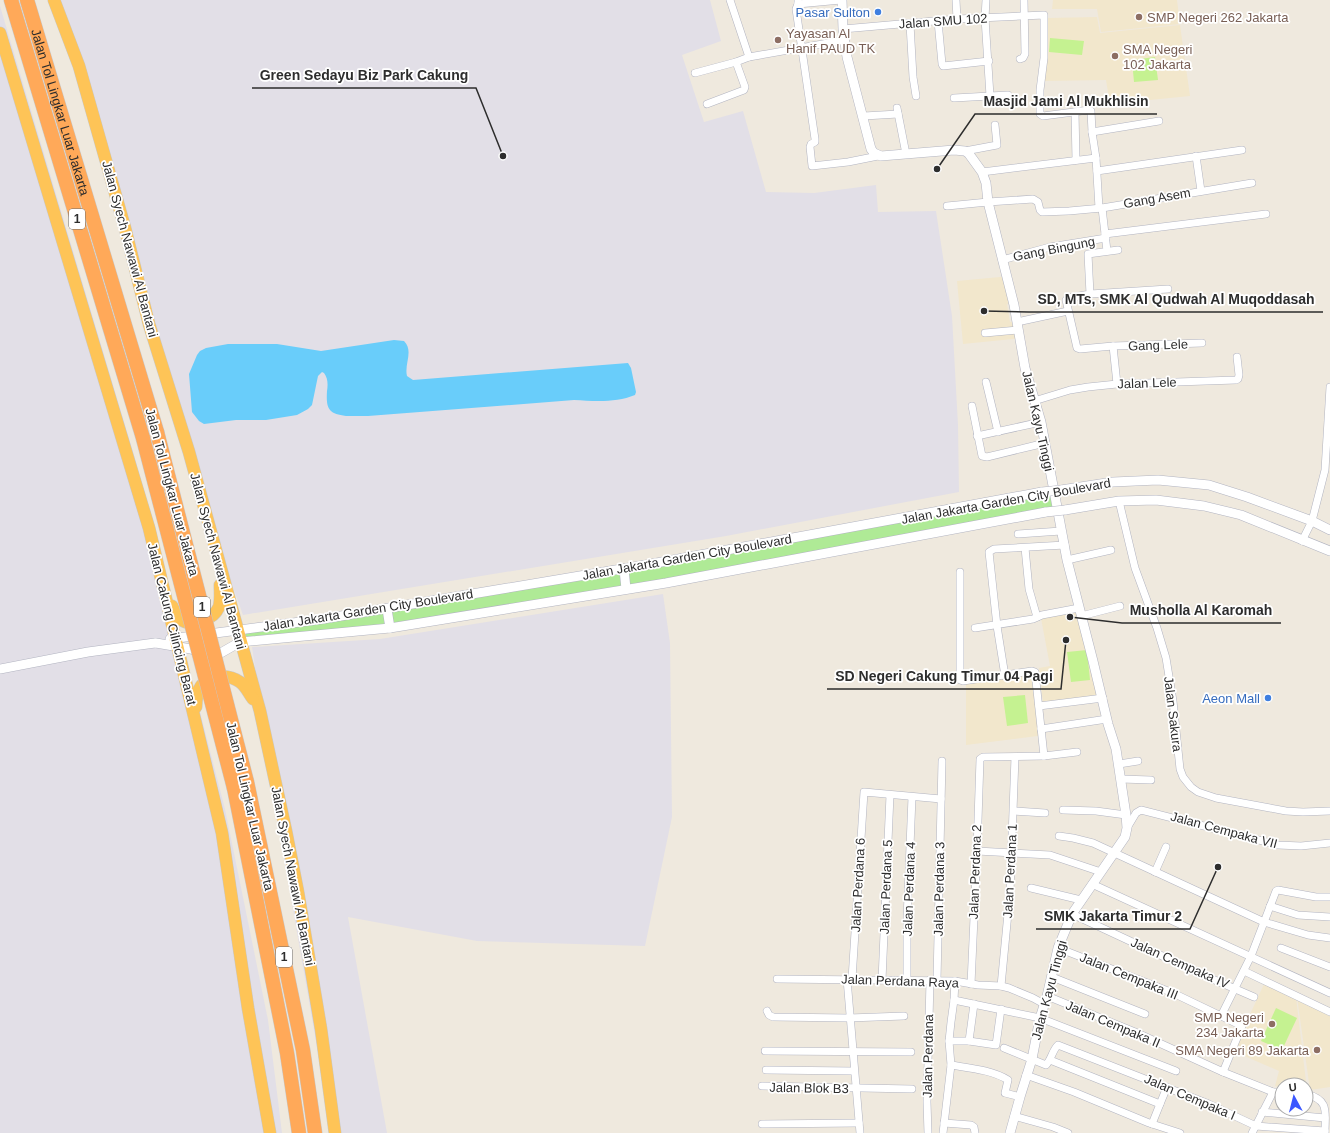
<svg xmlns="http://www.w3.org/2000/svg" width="1330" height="1133" viewBox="0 0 1330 1133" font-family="Arial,sans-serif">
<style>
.industrial{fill:#e2dfe7}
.education{fill:#f2e7cc}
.green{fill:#afea96}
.pitch{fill:#c5f291}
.water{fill:#69cdfa}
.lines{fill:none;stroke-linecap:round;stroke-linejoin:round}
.minor-casing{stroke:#b2b4c1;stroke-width:8}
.tertiary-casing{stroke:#b2b4c1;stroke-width:10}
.trunk-casing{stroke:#c8c8c8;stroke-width:13}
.motorway-casing{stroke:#c8c8c8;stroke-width:15}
.minor{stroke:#fff;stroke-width:7}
.tertiary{stroke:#fff;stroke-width:9}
.trunk{stroke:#fec457;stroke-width:12}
.motorway{stroke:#ffa959;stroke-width:14}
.tertiary-bridge-casing{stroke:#b2b4c1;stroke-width:10;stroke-linecap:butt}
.motorway-bridge-casing{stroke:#c8c8c8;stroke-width:15;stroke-linecap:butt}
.tertiary-bridge{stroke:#fff;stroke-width:9}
.motorway-bridge{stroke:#ffa959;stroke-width:14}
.shop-dot{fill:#3f7fe0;stroke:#fff;stroke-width:1.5}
.education-dot{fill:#8d6e63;stroke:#fff;stroke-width:1.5}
.labels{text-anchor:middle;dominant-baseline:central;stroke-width:3.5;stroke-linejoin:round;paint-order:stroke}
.shield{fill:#fff;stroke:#6c6c6c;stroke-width:1}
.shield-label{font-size:12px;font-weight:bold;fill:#2d2d2d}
.shop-label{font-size:13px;fill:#366cbe;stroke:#fff;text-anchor:end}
.education-label{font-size:13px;fill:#785e54;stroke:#fff;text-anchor:start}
.street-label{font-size:13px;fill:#2d2d2d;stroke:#fff}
.leader{fill:none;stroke:#2d2d2d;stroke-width:1.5}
.callout-dot{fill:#2d2d2d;stroke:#fff;stroke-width:1.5}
.callout-label{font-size:14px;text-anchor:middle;font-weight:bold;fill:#2d2d2d;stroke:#fff;stroke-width:3.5;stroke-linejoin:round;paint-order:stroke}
</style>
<rect width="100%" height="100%" fill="#efe9de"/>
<g class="industrial">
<polygon points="57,0 710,0 721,41 682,55 704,122 743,111 766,192 814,193 876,185 878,212 936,211 952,316 958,425 959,492 726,536 243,615 184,451"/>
<polygon points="0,6 136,462 225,809 268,1020 282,1133 0,1133"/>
<polygon points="663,594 670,643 672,817 645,946 477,941 348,917 387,1133 332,1133 280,835 252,647 380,639"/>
</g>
<g class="education">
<polygon points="1053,0 1177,0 1180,24 1101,32 1097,9 1052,9"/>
<polygon points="1097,17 1100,33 1180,25 1190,96 1110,104 1106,80 1044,81 1047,18"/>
<polygon points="1011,276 1018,301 1007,304 1010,322 1022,320 1024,338 963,344 957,281"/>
<polygon points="1078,605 1101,696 1043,702 1039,668 1050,666 1040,613"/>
<polygon points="1037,669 1045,735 966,745 966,679"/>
<polygon points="1265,982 1296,997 1307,1090 1306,1085 1282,1085 1282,1087 1275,1086 1279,1071 1233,1051"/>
<polygon points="1297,997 1330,1014 1330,1087 1310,1090"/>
</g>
<polygon class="green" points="1052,491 1055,511 391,628 248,642 238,629 387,609"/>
<g class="pitch">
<polygon points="1050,38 1084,41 1082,55 1049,52"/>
<polygon points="1155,57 1158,80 1134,82 1132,60"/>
<polygon points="1087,650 1090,680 1071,682 1067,652"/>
<polygon points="1025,695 1028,723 1007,726 1003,697"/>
<polygon points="1276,1008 1297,1018 1282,1050 1261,1041"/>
</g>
<path class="water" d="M 394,340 L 404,341 C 414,351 404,364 407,376 L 413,380 L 628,363 L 631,368 L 636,392 L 635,395 C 616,403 594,401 574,400 L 368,416 C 361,416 353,416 346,416 C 328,414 326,408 327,391 C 328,385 328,378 324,373 L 322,372 L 318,376 L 312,405 L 308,409 L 297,415 L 266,420 L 236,420 L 204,424 L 199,421 L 192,412 L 189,374 L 197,355 L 200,351 L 206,348 L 228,344 L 277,344 L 321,351 Z"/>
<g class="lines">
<g class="minor-casing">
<g id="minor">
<polyline points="730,0 749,57"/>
<polyline points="798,0 798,4 796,9 815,139 815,142 811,144 810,147 812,166 848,162 878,156"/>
<polyline points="956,0 957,19"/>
<polyline points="986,0 985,18 990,96"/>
<polyline points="798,4 841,0"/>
<polyline points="938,21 942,64 943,66 989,61"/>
<polyline points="910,24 913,77 916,96"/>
<polyline points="843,29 957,19 1044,15 1044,58 1040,90 1040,114 1043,116 1089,110 1091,111 1092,132 1096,158 1099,208"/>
<polyline points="1020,59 1023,58 1025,54 1024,0"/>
<polyline points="695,73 736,62 749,57 845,40"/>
<polyline points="954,98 1008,95"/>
<polyline points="707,104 744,90 745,87 736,62"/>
<polyline points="897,108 906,154"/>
<polyline points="1075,112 1076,160"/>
<polyline points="864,116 898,114"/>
<polyline points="1092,132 1159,121"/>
<polyline points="965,151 997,145 995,125"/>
<polyline points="1196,156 1201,191"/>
<polyline points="1097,171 1242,150"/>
<polyline points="982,172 1096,158"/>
<polyline points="947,206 988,202 1033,199 1038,202 1040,210 1042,212 1069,211 1102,208 1252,183"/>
<polyline points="1102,208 1107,251"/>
<polyline points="1105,234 1266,214"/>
<polyline points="1118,250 1088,254 1090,294 1068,298 1066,300 1077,348 1080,349 1113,346 1202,343"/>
<polyline points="1002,260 1050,247 1106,238"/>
<polyline points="1090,294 1168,289"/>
<polyline points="1017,322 1068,311"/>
<polyline points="985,333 1018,330"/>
<polyline points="1113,346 1117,384"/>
<polyline points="986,382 998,432"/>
<polyline points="1034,401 1070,390 1088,387 1117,384 1236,380 1238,379 1239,375 1237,357"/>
<polyline points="972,406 982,456 987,457 1045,443"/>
<polyline points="977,436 1041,422"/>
<polyline points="1119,501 1135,568 1157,628 1166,658 1173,701 1180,769 1183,777 1191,787 1198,792 1216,798 1286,811 1303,812 1330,811"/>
<polyline points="1018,534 1061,531"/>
<polyline points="1302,541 1312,521 1325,470 1330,387"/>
<polyline points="1025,548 1029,589 1037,617"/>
<polyline points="1067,560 1111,550"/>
<polyline points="960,572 960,680 963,681 1032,671 1035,672 1044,756 983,757 980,759 977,851 971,984"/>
<polyline points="1081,616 1120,606"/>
<polyline points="975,628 1033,619 1042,615 1079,608"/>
<polyline points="1005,676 997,626 989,552 994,549 1065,545"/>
<polyline points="1039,706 1103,698"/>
<polyline points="1041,729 1107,719"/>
<polyline points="1044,756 1077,752"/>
<polyline points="1119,764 1138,761"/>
<polyline points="1121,779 1151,780"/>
<polyline points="1063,810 1096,811 1126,815"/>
<polyline points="1014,811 1045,813"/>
<polyline points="1127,828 1136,813 1141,810 1278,845 1301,846 1330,843"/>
<polyline points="1059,836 1073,838 1093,843 1264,922 1308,935 1330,938"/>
<polyline points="977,851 1050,855 1101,872"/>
<polyline points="1155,872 1166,847"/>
<polyline points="1092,884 1330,993"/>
<polyline points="1031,888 1081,900"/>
<polyline points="1270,906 1298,915 1330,917"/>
<polyline points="1072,914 1203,975 1254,997"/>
<polyline points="1058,948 1173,993 1242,1026 1223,1072"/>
<polyline points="1281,948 1330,967"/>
<polyline points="1244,971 1330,1012"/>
<polyline points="1052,977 1145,1014"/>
<polyline points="777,979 955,981 978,985 1001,986 1009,988 1033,998 1044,1004"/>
<polyline points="847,979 860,1133"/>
<polyline points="852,979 864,792 941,799"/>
<polyline points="882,980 890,795"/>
<polyline points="937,980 942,761"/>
<polyline points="907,981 907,920 912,797"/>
<polyline points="1001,986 1010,892 1015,757"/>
<polyline points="1047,996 1135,1032 1223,1072 1273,1092 1282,1092"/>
<polyline points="954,1000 1040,1018 1176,1071"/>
<polyline points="767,1011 769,1015 773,1017 849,1018 904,1016"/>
<polyline points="1221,1016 1251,956 1276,891 1278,890 1316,897 1330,897"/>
<polyline points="949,1041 969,1041 996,1045 1001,1009"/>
<polyline points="969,1041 974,1004"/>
<path d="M 1004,1048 L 1046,1065 C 1051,1060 1053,1049 1058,1045 L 1209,1104 L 1256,1126 L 1325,1131"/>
<polyline points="765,1051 911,1052"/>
<polyline points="1050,1060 1160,1104 1167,1087"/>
<path d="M 951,1065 C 969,1068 992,1070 1008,1080 L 1005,1093 L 1020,1097"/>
<polyline points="766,1070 854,1071"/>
<polyline points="1026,1075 1074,1092 1149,1123 1180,1133"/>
<polyline points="762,1086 912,1089"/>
<path d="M 1306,1094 C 1330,1100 1325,1112 1325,1133"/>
<polyline points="1262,1112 1325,1118"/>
<polyline points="1014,1116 1053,1127 1068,1133"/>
<polyline points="944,1123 971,1125 974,1127 975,1133"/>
<polyline points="762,1124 859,1123"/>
<polyline points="1152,1124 1160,1104"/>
<polyline points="928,1133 927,1102 930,980"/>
<polyline points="943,1133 951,1065 949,1041 951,1022 954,1000 955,981"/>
<polyline points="1252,1133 1273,1092"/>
</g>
</g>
<g class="tertiary-casing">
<g id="tertiary">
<polyline points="842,0 843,29 847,57 871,149 874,153 881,156 954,150 965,151 969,154 982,172 986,183 988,202 1014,305 1025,368 1041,422 1067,560 1093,661 1108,724 1116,749 1126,815 1127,828 1125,837 1072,914 1058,948 1047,996 1040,1018 1032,1059 1020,1097 1010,1133"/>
<polyline points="1061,490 1113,482 1158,480 1209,485 1247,497 1312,521 1330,530"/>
<polyline points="1065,510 1119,501 1156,500 1204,506 1241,515 1330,551"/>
<polyline points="624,569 626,589"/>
<polyline points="387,609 390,628"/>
<polyline points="170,639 323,619 651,564 1042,492"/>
<polyline points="156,643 191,649 202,654 210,655 219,654 240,642 390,628 666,583 1046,512"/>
<polyline points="0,669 88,652 155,643"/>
</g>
</g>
<g class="trunk-casing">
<g id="trunk">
<polyline points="54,0 79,66 125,228 149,324 189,452 260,711 286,831 298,892 321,1029 335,1133"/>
<polyline points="0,33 149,528 222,833 248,1008 270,1133"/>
<path d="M 172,606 C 174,610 176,616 180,619 C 192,628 213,620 219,607 C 221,600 220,592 220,585"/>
<path d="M 196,707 C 196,700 197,692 201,686 C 210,674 229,674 240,682 C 246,686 249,694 253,699"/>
</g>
</g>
<g class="motorway-casing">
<g id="motorway">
<polyline points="11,0 143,438"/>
<path id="s1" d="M 27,0 L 157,432"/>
<polyline points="247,782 303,1050 315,1133"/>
<polyline points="234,788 287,1053 299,1133"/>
</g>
</g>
<use href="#minor" class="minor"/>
<use href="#tertiary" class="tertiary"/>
<use href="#trunk" class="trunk"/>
<use href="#motorway" class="motorway"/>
<g class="tertiary-bridge-casing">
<g id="tertiary-bridge">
<polyline points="1042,492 1061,490"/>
<polyline points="1046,512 1065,510"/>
</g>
</g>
<g class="motorway-bridge-casing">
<g id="motorway-bridge">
<polyline points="157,432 247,782"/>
<polyline points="143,438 234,788"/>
</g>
</g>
<use href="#tertiary-bridge" class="tertiary-bridge"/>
<use href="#motorway-bridge" class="motorway-bridge"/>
</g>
<g class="shop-dot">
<circle cx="878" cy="12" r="4"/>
<circle cx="1268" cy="698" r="4"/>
</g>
<g class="education-dot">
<circle cx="1139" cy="17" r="4"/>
<circle cx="778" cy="40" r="4"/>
<circle cx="1115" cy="56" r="4"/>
<circle cx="1272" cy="1024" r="4"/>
<circle cx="1317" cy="1050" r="4"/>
</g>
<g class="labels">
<g class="shield">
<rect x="69" y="209" width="16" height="20" rx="3"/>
<rect x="194" y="597" width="16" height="20" rx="3"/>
<rect x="276" y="947" width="16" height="20" rx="3"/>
</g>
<g class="shield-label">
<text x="77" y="219">1</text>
<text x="202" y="607">1</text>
<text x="284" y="957">1</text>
</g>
<g class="shop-label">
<text x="870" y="12">Pasar Sulton</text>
<text x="1260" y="698">Aeon Mall</text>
</g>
<g class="education-label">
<text x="1147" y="17">SMP Negeri 262 Jakarta</text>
<text x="786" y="33">Yayasan Al<tspan x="786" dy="15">Hanif PAUD TK</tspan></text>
<text x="1123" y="49">SMA Negeri<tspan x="1123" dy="15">102 Jakarta</tspan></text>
<text x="1264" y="1017" text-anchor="end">SMP Negeri<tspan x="1264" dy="15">234 Jakarta</tspan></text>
<text x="1309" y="1050" text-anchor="end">SMA Negeri 89 Jakarta</text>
</g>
<g class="street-label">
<text transform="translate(943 21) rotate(-4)">Jalan SMU 102</text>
<text stroke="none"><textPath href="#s1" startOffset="117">Jalan Tol Lingkar Luar Jakarta</textPath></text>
<text transform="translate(1157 198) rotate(-10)">Gang Asem</text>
<text transform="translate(130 249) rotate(75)">Jalan Syech Nawawi Al Bantani</text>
<text transform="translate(1054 249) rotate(-11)">Gang Bingung</text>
<text transform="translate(1158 345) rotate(-2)">Gang Lele</text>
<text transform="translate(1147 383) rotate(-2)">Jalan Lele</text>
<text transform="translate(1038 421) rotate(77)">Jalan Kayu Tinggi</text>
<text transform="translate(172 492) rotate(75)">Jalan Tol Lingkar Luar Jakarta</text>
<text transform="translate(1006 501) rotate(-10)">Jalan Jakarta Garden City Boulevard</text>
<text transform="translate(687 557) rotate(-10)">Jalan Jakarta Garden City Boulevard</text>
<text transform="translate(218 561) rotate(75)">Jalan Syech Nawawi Al Bantani</text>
<text transform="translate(368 610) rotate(-9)">Jalan Jakarta Garden City Boulevard</text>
<text transform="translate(172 624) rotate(76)">Jalan Cakung Cilincing Barat</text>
<text transform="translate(1173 714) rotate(83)">Jalan Sakura</text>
<text transform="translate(250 806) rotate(77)">Jalan Tol Lingkar Luar Jakarta</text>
<text transform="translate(1224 830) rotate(15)">Jalan Cempaka VII</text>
<text transform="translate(1010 871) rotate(-87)">Jalan Perdana 1</text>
<text transform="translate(975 872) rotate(-88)">Jalan Perdana 2</text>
<text transform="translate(293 876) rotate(79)">Jalan Syech Nawawi Al Bantani</text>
<text transform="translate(858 885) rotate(-87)">Jalan Perdana 6</text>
<text transform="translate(886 887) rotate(-88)">Jalan Perdana 5</text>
<text transform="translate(909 889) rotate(-88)">Jalan Perdana 4</text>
<text transform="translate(939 889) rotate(-89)">Jalan Perdana 3</text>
<text transform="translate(1180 963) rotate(24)">Jalan Cempaka IV</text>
<text transform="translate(1129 976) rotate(22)">Jalan Cempaka III</text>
<text transform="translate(900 981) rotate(2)">Jalan Perdana Raya</text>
<text transform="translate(1049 990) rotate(-75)">Jalan Kayu Tinggi</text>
<text transform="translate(1113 1024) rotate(23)">Jalan Cempaka II</text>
<text transform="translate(928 1056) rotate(-89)">Jalan Perdana</text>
<text transform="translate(809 1088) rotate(1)">Jalan Blok B3</text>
<text transform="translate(1190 1097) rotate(23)">Jalan Cempaka I</text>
</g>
</g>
<path class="leader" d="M503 156L476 88H252M937 169L975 114H1157M984 311L1029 312H1323M1070 617L1122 623H1281M1066 640L1061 689H827M1218 867L1190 929H1036"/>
<g class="callout-dot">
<circle cx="503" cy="156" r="4"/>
<circle cx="937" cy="169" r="4"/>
<circle cx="984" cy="311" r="4"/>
<circle cx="1070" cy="617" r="4"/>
<circle cx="1066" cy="640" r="4"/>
<circle cx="1218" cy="867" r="4"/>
</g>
<g class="callout-label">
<text x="364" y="80">Green Sedayu Biz Park Cakung</text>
<text x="1066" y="106">Masjid Jami Al Mukhlisin</text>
<text x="1176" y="304">SD, MTs, SMK Al Qudwah Al Muqoddasah</text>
<text x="1201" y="615">Musholla Al Karomah</text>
<text x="944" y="681">SD Negeri Cakung Timur 04 Pagi</text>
<text x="1113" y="921">SMK Jakarta Timur 2</text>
</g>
<g transform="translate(1294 1097) rotate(353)"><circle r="19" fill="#ffffff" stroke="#ababab"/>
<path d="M0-3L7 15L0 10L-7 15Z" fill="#3b57ff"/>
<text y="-6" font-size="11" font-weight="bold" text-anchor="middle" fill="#2d2d2d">U</text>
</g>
</svg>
